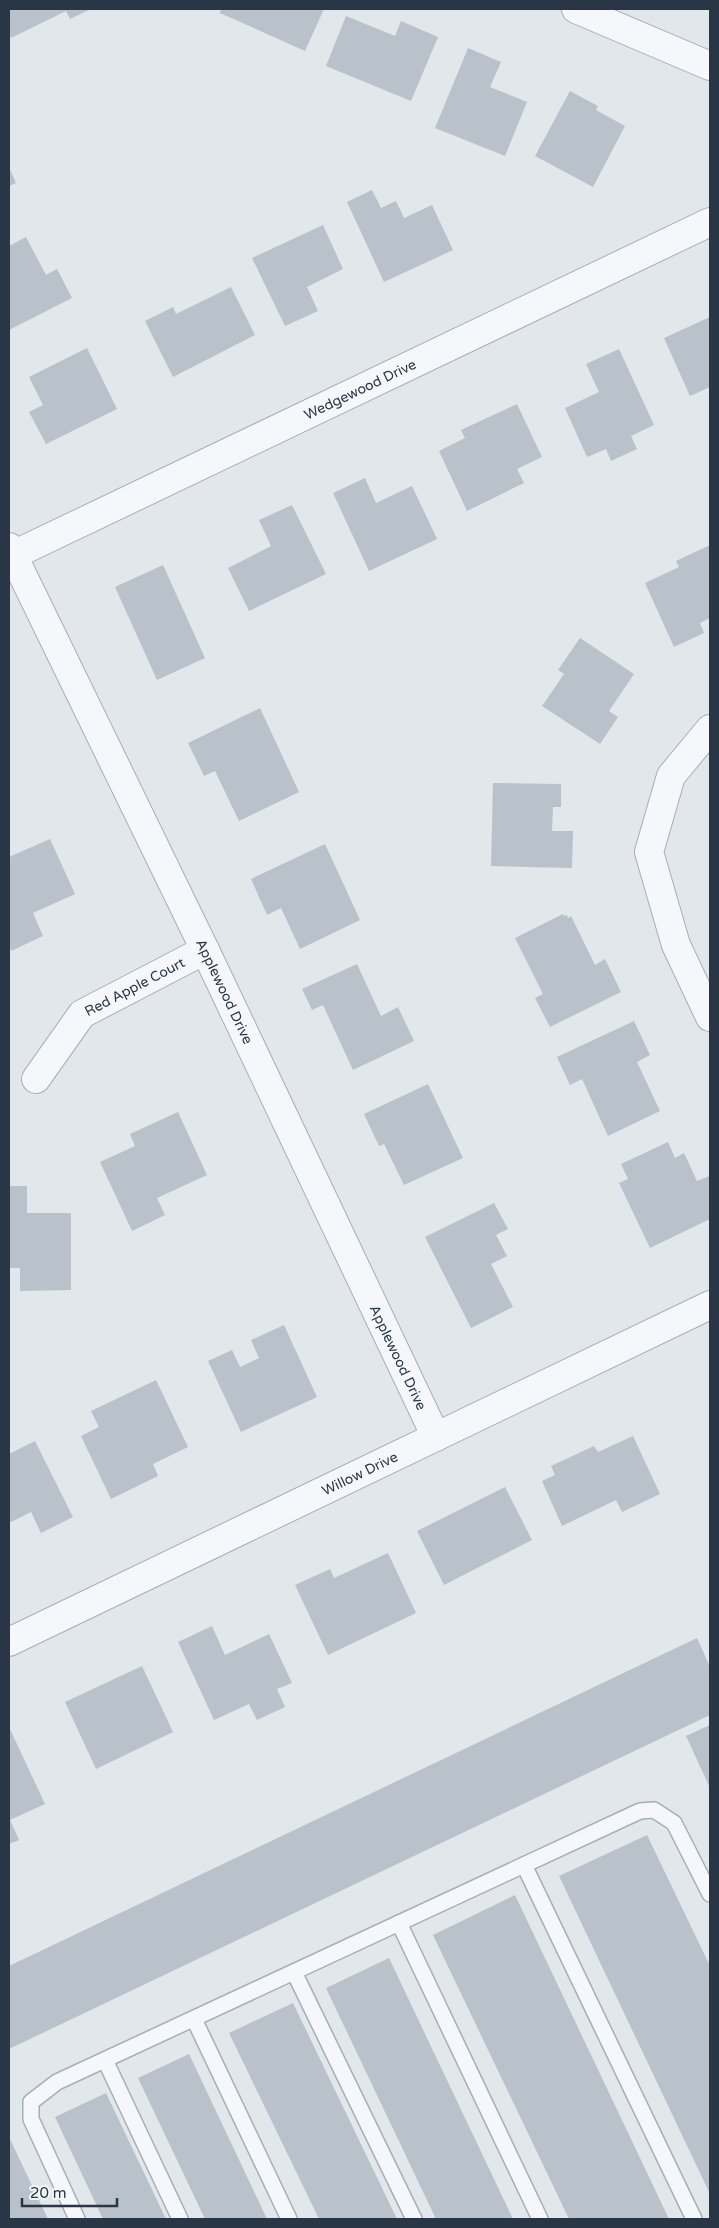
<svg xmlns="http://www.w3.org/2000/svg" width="719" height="2228" viewBox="0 0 719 2228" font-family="'Varela Round',sans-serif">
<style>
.building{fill:#b9c1ca}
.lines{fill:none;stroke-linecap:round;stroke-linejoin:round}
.service-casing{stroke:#a6aeb7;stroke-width:18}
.minor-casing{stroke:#a6aeb7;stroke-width:30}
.service{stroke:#f6f7fa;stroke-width:15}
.minor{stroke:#f6f7fa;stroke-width:28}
.labels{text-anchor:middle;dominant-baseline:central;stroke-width:5;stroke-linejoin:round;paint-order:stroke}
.street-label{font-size:14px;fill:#283646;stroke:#f2f6f9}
</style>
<rect width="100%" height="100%" fill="#e2e7ec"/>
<g class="building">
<polygon points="9,9 91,9 70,19 66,11 11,38 9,33"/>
<polygon points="221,9 324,9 305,51 220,13"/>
<polygon points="346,16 395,36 401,21 438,37 411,101 326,66"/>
<polygon points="468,48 501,62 490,87 527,102 505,156 435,128"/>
<polygon points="570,91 598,106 596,110 625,126 593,187 535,156"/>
<polygon points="9,167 16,183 9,186"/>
<polygon points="372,190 381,208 396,201 404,218 432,205 453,250 384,282 347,202"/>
<polygon points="323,225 343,269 307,287 318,311 285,326 252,258"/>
<polygon points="26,237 46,275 57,269 72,298 9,330 9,246"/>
<polygon points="231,287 255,335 173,377 145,321 173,307 176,314"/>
<polygon points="710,317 710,387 690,396 664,338"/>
<polygon points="87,348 117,409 46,444 29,412 43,405 29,377"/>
<polygon points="619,349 654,425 631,436 637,449 611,461 606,449 587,457 565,408 599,392 586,364"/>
<polygon points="517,404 542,457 517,469 524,483 467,511 439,451 465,438 461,430"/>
<polygon points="365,478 376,503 412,486 437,539 369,571 333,493"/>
<polygon points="292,505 326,574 249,611 228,568 271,546 259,520"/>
<polygon points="710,545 710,618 700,623 704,633 674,647 645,583 679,567 676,561"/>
<polygon points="163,565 205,658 157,680 115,587"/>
<polygon points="580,638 634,674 609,711 618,717 600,744 542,706 564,674 558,670"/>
<polygon points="260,708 299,792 239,821 215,771 204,776 188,743"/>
<polygon points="493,783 561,784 561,807 553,807 552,831 573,831 572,868 491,866"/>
<polygon points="50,839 75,894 33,913 43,936 11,951 9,946 9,857"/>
<polygon points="325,844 360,920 300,949 281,908 267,915 251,879"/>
<polygon points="563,914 564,916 567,915 568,918 571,916 595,965 605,959 621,992 550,1027 535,998 543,994 515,938"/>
<polygon points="357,964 381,1016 398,1007 414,1041 353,1070 323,1005 312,1010 302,989"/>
<polygon points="634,1021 650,1055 637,1062 660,1111 608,1136 582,1079 570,1085 557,1057"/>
<polygon points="428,1084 463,1158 404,1185 384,1144 379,1146 364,1114"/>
<polygon points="178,1112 207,1175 157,1198 165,1215 132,1231 100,1162 135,1146 130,1134"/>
<polygon points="668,1142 675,1158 684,1153 697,1181 709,1176 710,1219 650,1248 619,1183 628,1179 621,1164"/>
<polygon points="9,1186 27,1186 27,1213 71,1213 71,1290 20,1291 20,1268 9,1268"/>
<polygon points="494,1203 508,1229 496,1235 507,1256 491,1264 513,1307 471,1328 425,1237"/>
<polygon points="284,1325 317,1397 241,1432 208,1361 232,1350 240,1367 259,1358 251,1340"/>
<polygon points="156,1380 188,1447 153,1464 158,1476 111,1499 81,1436 99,1427 91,1411"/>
<polygon points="633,1436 660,1494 622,1512 616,1500 562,1526 542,1481 555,1475 551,1466 594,1446 598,1452"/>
<polygon points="35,1441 73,1517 41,1533 31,1512 9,1523 9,1454"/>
<polygon points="505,1487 532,1540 444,1585 417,1531"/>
<polygon points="388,1553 416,1613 328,1655 295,1585 330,1569 334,1578"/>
<polygon points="212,1626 225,1655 269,1634 292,1683 277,1689 285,1707 257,1720 249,1704 214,1720 178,1642"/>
<polygon points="697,1638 710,1667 710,1715 9,2049 9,1966"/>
<polygon points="142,1666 173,1732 96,1769 65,1702"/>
<polygon points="710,1725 710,1788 686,1736"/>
<polygon points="9,1727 45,1804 10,1820 19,1840 9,1844"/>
<polygon points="647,1835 710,1966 710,2194 559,1876"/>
<polygon points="515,1895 669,2219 569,2219 433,1935"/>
<polygon points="389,1958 513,2219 436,2219 326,1988"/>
<polygon points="293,2003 397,2219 319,2219 229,2033"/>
<polygon points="189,2054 267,2219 205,2219 138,2078"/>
<polygon points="106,2093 166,2219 103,2219 55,2117"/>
<polygon points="9,2137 48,2219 9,2219"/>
</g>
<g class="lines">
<g class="service-casing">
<g id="service">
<polyline points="524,1865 694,2219"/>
<polyline points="399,1923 540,2219"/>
<polyline points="294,1972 414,2219"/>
<polyline points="194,2019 289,2219"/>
<polyline points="105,2060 180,2219"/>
<polyline points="77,2219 31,2119 31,2102 57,2082 640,1811 654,1810 674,1823 710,1894"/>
</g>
</g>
<g class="minor-casing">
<g id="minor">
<polyline points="576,9 710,66"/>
<path id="s1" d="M 9,547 L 205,950 L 436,1437"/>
<path id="s2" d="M 9,557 L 710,222"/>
<polyline points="710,729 671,776 649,852 676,945 710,1017"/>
<path id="s3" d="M 36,1079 L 82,1014 L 205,950"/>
<path id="s4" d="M 9,1642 L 710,1305"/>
</g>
</g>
<use href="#service" class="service"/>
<use href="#minor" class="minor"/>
</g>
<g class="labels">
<g class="street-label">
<text stroke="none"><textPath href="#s2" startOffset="389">Wedgewood Drive</textPath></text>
<text stroke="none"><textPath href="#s3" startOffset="139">Red Apple Court</textPath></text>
<text stroke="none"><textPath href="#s1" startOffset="494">Applewood Drive</textPath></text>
<text stroke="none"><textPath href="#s1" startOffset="899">Applewood Drive</textPath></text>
<text stroke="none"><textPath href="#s4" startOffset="389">Willow Drive</textPath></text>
</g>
</g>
<rect width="719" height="2228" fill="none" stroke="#283646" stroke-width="20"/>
<path d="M22 2198v8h95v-8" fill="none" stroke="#283646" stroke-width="2.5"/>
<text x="30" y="2198" font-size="15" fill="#283646" stroke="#f2f6f9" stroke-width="4" paint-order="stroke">20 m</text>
</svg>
